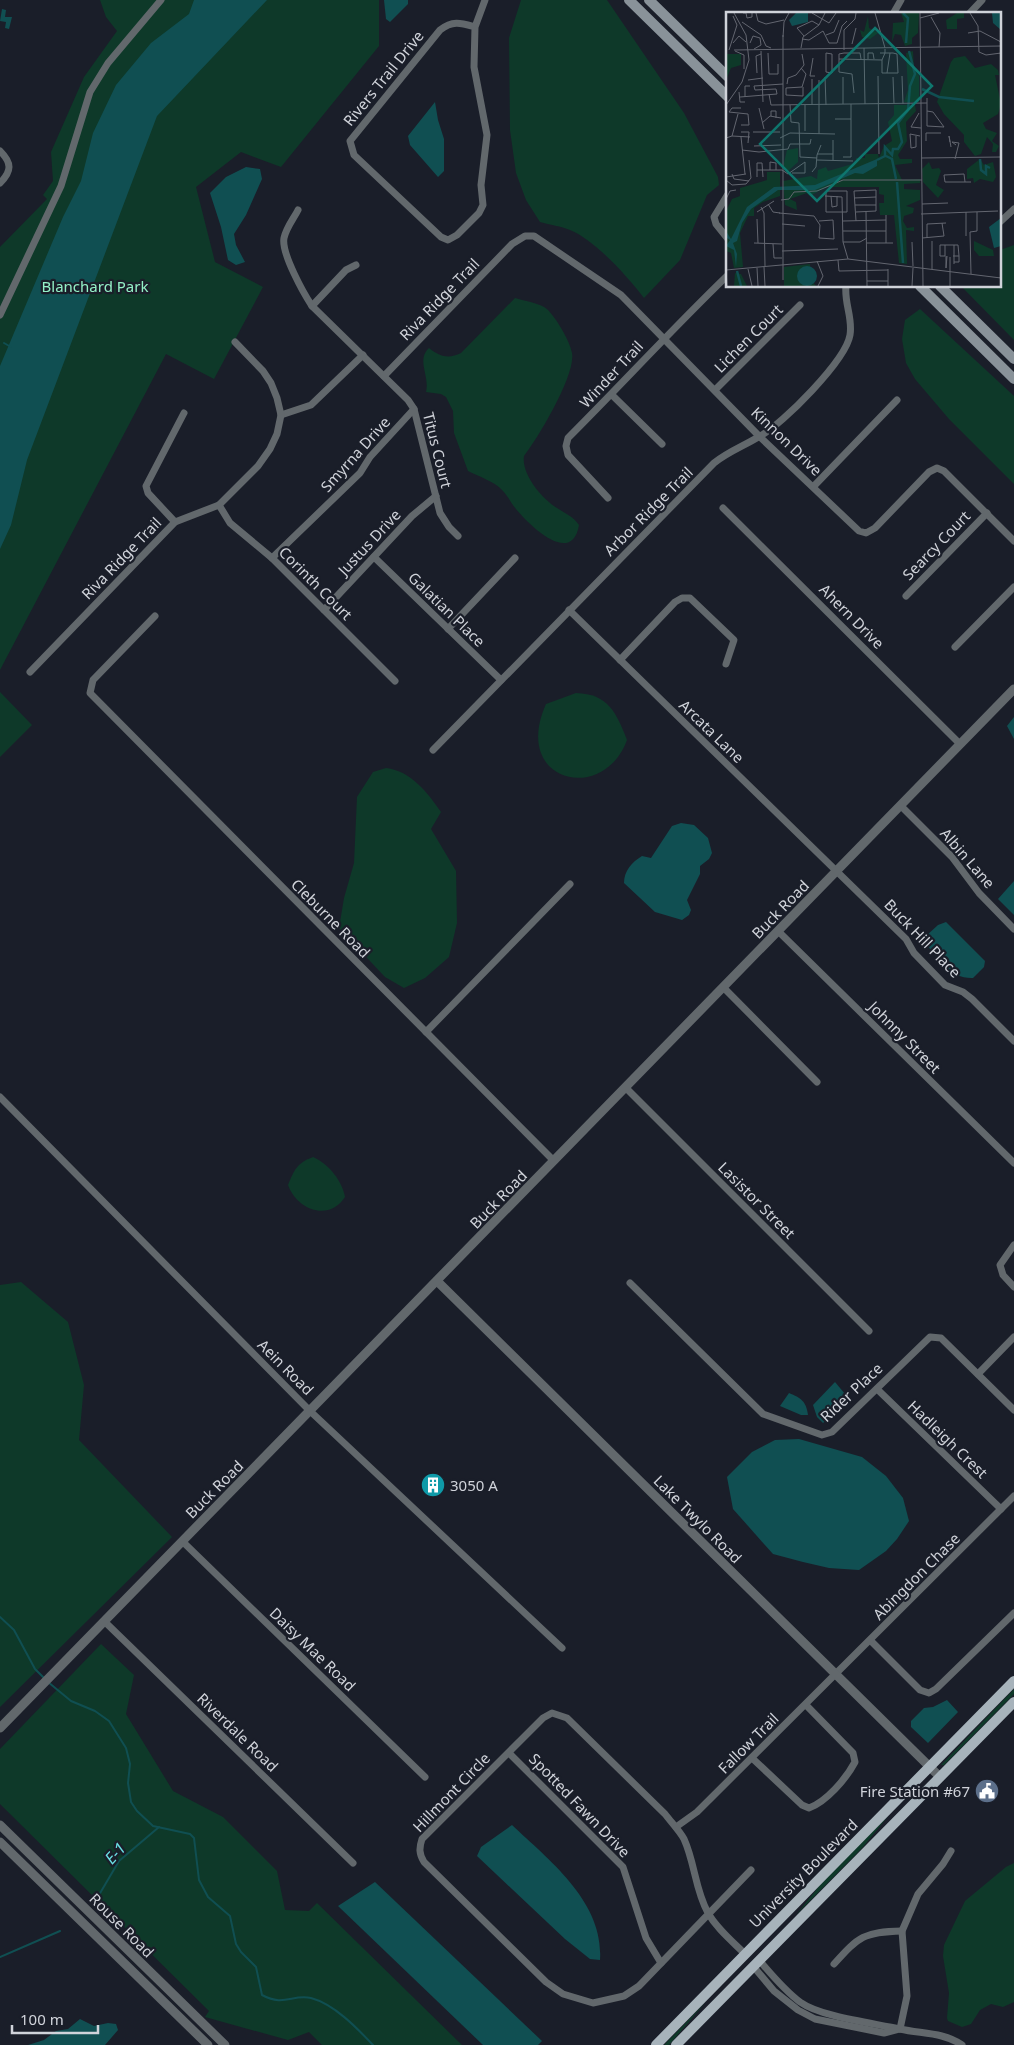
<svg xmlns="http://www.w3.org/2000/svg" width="1014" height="2045" viewBox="0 0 1014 2045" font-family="'Noto Sans',sans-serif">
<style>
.green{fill:#0e3929}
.water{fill:#104f52}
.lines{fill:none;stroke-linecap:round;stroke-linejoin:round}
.stream{stroke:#104f52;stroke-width:2}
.minor{stroke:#62686c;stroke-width:7}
.tertiary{stroke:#62686c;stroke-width:9}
.secondary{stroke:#899299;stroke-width:10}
.primary{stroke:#a7b3bb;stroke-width:10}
.labels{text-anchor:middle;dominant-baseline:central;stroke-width:4.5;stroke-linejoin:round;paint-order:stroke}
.street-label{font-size:15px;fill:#d0d3da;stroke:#1a1e29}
.park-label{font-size:15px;fill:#94f0c7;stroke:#1a1e29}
.poi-label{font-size:15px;fill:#d0d3da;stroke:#1a1e29;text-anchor:start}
.water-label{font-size:16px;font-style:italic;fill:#6be0e5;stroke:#1a1e29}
.inset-river{fill:none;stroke:#104f52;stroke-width:2.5}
.inset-road{fill:none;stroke:#636670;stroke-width:1}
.view{fill:#0f766e;fill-opacity:0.15;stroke:#0f766e;stroke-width:2.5}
.inset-edge{fill:none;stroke:#d0d3da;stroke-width:2.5}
</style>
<rect width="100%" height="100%" fill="#1a1e29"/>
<g class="green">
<polygon points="100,0 379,0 379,46 281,167 241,152 196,187 215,262 263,287 214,379 166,354 0,670 0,247 47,199 43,195 53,181 51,152 84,77 117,31 106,17"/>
<path d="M 521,0 L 607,0 L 684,113 L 718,177 L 719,185 L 707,195 L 680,260 L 644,298 C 627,276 595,240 570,230 C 561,226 550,225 540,222 L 526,200 L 516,173 L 510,130 L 509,38 Z"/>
<polygon points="1014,245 1014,340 961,286 1000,286 1000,250"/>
<path d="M 515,298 C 524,301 541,303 548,310 C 556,318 570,341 572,353 C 576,375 538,438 524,456 C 521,474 542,499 557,508 C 566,514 573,516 579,525 C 572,567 529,525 516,509 C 511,503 508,496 502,490 C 495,482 478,476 468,471 L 454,433 L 453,411 L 446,397 L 441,394 L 426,392 C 430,376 416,360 429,348 C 440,357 449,359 461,353 Z"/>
<polygon points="920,309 1014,396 1014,484 949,419 915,379 906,363 902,339 905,320"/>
<polygon points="0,692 32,725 0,757"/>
<path d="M 576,693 C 608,694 616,712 627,740 C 603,805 511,782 546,704 Z"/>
<path d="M 386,768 C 411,771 427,792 441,812 L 431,829 L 456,871 L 457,923 L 449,957 L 425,978 L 404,988 L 385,977 L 339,928 L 344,898 L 354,863 L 357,797 L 373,772 Z"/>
<path d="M 313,1157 C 329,1164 342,1181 345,1197 C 329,1222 297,1210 288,1185 C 294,1170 297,1163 313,1157 Z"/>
<polygon points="21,1282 68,1322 84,1385 79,1440 172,1537 0,1707 0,1285"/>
<polygon points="101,1644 134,1675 126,1714 173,1791 223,1817 277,1871 285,1910 309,1911 317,1903 462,2045 322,2045 309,2032 288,2040 205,2017 209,2011 0,1804 0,1749"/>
<polygon points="1014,1689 1014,1694 944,1765 941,1765"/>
<polygon points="889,1815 863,1847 796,1915 820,1885"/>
<polygon points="1014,1863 1014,2002 1003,2007 991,2004 980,2010 971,2024 962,2027 948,2021 947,2018 949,1993 943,1956 944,1945 965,1901 1006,1867"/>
<polygon points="706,2002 669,2045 664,2045"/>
</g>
<g class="water">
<polygon points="194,0 267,0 157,116 27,460 11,525 0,549 0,366 63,217 81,181 93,133 116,85 151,43 189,14"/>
<polygon points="384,0 408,0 408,4 390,22 386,19"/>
<polygon points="2,9 6,10 5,17 12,17 9,29 5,28 6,22 0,21"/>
<polygon points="435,102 438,120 444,139 444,171 438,177 410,145 408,136"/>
<polygon points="246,167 260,169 262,179 246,215 234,234 236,245 245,262 236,265 228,260 221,227 210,193 226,177"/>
<polygon points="1014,717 1014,739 1007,726"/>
<path d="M 681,823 L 694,825 L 708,838 L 712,853 L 709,859 L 700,866 L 700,874 L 687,900 L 691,910 L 689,915 L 682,920 L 655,912 L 624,883 C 624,871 632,862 642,856 L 651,858 L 672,826 Z"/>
<polygon points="1014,881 1014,915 998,899"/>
<path d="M 946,922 L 985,961 L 984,967 L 973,978 C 951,979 939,959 926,944 L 926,936 L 938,925 Z"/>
<polygon points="835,1382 850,1400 823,1423 817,1417 813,1405"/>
<path d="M 789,1393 C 801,1398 806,1401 808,1415 L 801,1415 L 780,1406 Z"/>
<polygon points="799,1439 862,1457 886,1476 903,1498 909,1521 897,1539 886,1551 859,1570 829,1568 803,1562 773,1554 733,1509 727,1477 752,1452 775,1440"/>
<polygon points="947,1700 958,1712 928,1743 911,1727 911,1721 924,1708 933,1707"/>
<path d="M 512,1825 C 550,1861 604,1902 600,1960 L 590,1959 L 565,1939 L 477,1856 L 481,1847 Z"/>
<polygon points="375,1882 542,2041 538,2045 483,2045 338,1906"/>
<polygon points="80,2019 94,2026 108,2023 116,2024 118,2030 105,2045 28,2045 44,2040 56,2031 68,2029"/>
</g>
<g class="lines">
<g class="stream">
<polyline points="4,343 11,347"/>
<polyline points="0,1617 14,1630 35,1669 45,1679"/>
<path d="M 48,1682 L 71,1701 L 95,1711 L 109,1721 L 126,1748 L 130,1764 L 128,1783 L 131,1802 L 137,1811 L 153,1826 L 190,1834 L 194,1838 L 199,1880 L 208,1897 L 230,1916 L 236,1944 L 241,1952 L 256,1967 L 262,1995 C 284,2007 292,1994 311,1998 C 334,2004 357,2028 373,2045"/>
<polyline points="96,1900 119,1861 159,1827"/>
<polyline points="0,1957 60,1931"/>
</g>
<g class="minor">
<polyline points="893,14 901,0"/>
<polyline points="969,14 982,0"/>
<path d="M 475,27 C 461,23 453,20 440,30 L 350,141 L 354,155 L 441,237 L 448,240 L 457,235 L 479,213 L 483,205 L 481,185 L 487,135 L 474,67 L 475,27 L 485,0"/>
<path d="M 0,151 C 12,163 12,171 0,183"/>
<polyline points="728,194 714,217 716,224 728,239"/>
<path d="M 298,210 C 294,218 286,228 284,238 C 281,253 304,294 312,306 L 408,400 L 414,409 L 440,513 L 449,527 L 458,536"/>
<polyline points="1000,222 1014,209"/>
<polyline points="312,306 346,270 356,265"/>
<polyline points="0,315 61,186 90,92 108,63 161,0"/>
<polyline points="384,376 512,244 525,236 534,236 621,295 760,437 859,531 866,533 875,528 929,472 937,468 944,471 1014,541"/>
<polyline points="715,390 800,305"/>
<polyline points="612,395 662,444"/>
<polyline points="281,415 311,405 363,355"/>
<polyline points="814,486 897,400"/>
<path d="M 608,498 L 568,455 L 566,446 L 568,438 C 622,384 673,328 728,275"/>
<polyline points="219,505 230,523 272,558 395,681"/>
<polyline points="723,508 960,744"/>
<polyline points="175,522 148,493 146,486 184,413"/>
<polyline points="374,557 501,680"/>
<polyline points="272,558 360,473 370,457 414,409"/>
<polyline points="906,596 987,513"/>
<polyline points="324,610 412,516 436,496"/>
<polyline points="569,610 906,939 914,953 945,985 963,992 972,999 1014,1041"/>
<polyline points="155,616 93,680 90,693 554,1161"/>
<polyline points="448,629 515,558"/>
<polyline points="955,647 1014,587"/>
<polyline points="620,660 675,602 682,598 690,598 734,640 726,664"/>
<polyline points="30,672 175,522 219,505 258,466 270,449 277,434 281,415 277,398 271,383 263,371 235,342"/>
<path d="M 433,750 L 714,463 C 729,451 744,446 760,436 C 783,424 846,360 850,335 C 853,318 844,303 846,286"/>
<polyline points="901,806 952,857 979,893 1014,929"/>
<polyline points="778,931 1014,1163"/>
<polyline points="723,987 817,1082"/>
<polyline points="426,1032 570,884"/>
<polyline points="626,1088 869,1331"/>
<polyline points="0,1097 310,1411 562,1648"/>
<polyline points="1014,1245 1000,1265 1003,1275 1014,1287"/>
<polyline points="630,1283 763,1414 822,1435 832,1432 930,1337 941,1338 1014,1410"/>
<polyline points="978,1374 1014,1337"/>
<polyline points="877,1389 1001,1509"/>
<polyline points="182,1541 425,1777"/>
<polyline points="104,1621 353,1863"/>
<polyline points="871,1641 920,1690 929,1693 936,1689 1014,1613"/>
<polyline points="509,1753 623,1867 646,1938 661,1963"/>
<path d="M 752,1758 L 802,1805 L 809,1808 C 826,1802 846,1779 855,1762 L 853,1753 L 806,1705"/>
<polyline points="676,1827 697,1812 1014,1496"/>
<path d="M 745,1954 C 732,1941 717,1929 708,1913 C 695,1890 695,1863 684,1839 C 679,1830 671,1822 665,1814 L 567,1718 L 552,1713 L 543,1718 L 422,1839 C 419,1848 419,1854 424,1862 L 546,1982 L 563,1994 L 593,2003 L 624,1996 L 639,1986 L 751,1870"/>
<path d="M 759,1960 C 772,1975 784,1990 800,2002 C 821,2017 873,2023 900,2029 C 922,2034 943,2032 962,2045"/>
<path d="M 834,1964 C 859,1936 864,1932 902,1931"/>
<polyline points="753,1966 774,1991 798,2010 815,2019 884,2033 899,2029"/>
<polyline points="900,2029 907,1996 902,1931 918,1894 943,1864 951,1851"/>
</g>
<g class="tertiary">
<polyline points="437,1281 940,1777"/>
<polyline points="0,1728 1014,689"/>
<polyline points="0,1825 225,2045"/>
<polyline points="0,1842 208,2045"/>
</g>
<g class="secondary">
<polyline points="629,0 728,97"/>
<polyline points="649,0 728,77"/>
<polyline points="920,286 1014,379"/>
<polyline points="940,286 1014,359"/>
</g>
<g class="primary">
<polyline points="656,2045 1014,1681"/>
<polyline points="676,2045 1014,1702"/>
</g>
</g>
<defs>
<g id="building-disc" transform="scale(1.25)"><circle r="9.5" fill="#0f9aa8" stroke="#1a1e29"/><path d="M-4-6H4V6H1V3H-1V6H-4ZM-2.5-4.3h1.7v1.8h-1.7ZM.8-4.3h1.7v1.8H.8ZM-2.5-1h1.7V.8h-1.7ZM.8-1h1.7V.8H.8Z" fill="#fff"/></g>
<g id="civic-disc" transform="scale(1.25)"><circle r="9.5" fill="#5c6f8a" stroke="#1a1e29"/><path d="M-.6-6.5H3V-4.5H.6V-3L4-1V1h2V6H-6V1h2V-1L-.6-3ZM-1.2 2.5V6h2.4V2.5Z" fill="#fff"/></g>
</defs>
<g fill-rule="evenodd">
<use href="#building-disc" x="433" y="1485"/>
<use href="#civic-disc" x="987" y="1791"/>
</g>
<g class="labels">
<g class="street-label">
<text transform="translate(383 78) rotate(-51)">Rivers Trail Drive</text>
<text transform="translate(439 299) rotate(-46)">Riva Ridge Trail</text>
<text transform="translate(748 338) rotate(-45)">Lichen Court</text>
<text transform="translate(611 374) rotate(-47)">Winder Trail</text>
<text transform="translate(787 441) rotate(44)">Kinnon Drive</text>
<text transform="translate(438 450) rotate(76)">Titus Court</text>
<text transform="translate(355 454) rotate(-48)">Smyrna Drive</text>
<text transform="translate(648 511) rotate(-45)">Arbor Ridge Trail</text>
<text transform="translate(369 542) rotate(-47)">Justus Drive</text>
<text transform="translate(936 545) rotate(-46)">Searcy Court</text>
<text transform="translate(121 558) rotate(-46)">Riva Ridge Trail</text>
<text transform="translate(316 583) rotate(45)">Corinth Court</text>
<text transform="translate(447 609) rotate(44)">Galatian Place</text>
<text transform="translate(852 616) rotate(45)">Ahern Drive</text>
<text transform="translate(712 731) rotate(44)">Arcata Lane</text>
<text transform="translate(968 858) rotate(49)">Albin Lane</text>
<text transform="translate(780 909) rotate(-46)">Buck Road</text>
<text transform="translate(331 918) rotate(45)">Cleburne Road</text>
<text transform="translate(923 938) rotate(46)">Buck Hill Place</text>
<text transform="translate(905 1037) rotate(45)">Johnny Street</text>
<text transform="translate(498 1199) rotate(-46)">Buck Road</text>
<text transform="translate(757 1200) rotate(45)">Lasistor Street</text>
<text transform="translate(286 1367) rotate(45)">Aein Road</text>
<text transform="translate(851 1392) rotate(-43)">Rider Place</text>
<text transform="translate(948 1439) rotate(44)">Hadleigh Crest</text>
<text transform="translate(214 1489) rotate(-45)">Buck Road</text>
<text transform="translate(698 1519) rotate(45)">Lake Twylo Road</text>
<text transform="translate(916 1576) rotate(-45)">Abingdon Chase</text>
<text transform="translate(313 1649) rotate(44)">Daisy Mae Road</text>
<text transform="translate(238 1732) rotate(44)">Riverdale Road</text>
<text transform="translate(748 1743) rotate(-45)">Fallow Trail</text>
<text transform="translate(451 1792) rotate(-46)">Hillmont Circle</text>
<text transform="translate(580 1805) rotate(46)">Spotted Fawn Drive</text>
<text transform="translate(803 1873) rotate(-45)">University Boulevard</text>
<text transform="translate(122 1925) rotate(45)">Rouse Road</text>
</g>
<g class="park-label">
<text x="95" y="286">Blanchard Park</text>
</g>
<g class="poi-label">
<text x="450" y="1485">3050 A</text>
<text x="970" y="1791" text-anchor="end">Fire Station #67</text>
</g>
<g class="water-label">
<text transform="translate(115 1853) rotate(-48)">E-1</text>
</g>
</g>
<g transform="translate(726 12)">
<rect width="275" height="275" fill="#1a1e29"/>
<path d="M 175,1 L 193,1 L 192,21 L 186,26 L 186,32 L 179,34 L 175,23 L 169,22 L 166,30 L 167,11 L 178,10 ZM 231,1 L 238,1 L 238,6 L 231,7 L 231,17 L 221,17 L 220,8 ZM 142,4 L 143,16 L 152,21 L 144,27 L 136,25 L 134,18 L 138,20 ZM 187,39 L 188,57 L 193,64 L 193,90 L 178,90 L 182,78 L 180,41 ZM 0,42 L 15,42 L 15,53 L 5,56 L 0,68 ZM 239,44 L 249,56 L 265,52 L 272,58 L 273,63 L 269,63 L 275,92 L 272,102 L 257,111 L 260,117 L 271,121 L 266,129 L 273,134 L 270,140 L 266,140 L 267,132 L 261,125 L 255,142 L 249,144 L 238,130 L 238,123 L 218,102 L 211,90 L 225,50 L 228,46 ZM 168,93 L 189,93 L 190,99 L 180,110 L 181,129 L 172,143 L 174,147 L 186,147 L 186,151 L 169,153 L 176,168 L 194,167 L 194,171 L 178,172 L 178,177 L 194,178 L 194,188 L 180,194 L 188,196 L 187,201 L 178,204 L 177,209 L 181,216 L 188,215 L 188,219 L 180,218 L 181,252 L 173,251 L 168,203 L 154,203 L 153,191 L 158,191 L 158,183 L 153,182 L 153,175 L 100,175 L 84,184 L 81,181 L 64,187 L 70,190 L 71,198 L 59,193 L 57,169 L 85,164 L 91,167 L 92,158 L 100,155 L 102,159 L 130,151 L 130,146 L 139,146 L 139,142 L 152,142 L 153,146 L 158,134 L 166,129 L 162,110 L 168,103 ZM 72,136 L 72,150 L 61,160 L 57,155 L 61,138 ZM 254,147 L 258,153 L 267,150 L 270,165 L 267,170 L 254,167 L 248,171 L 247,166 L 241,167 L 241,157 ZM 203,150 L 206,157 L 213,156 L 215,159 L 210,173 L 218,178 L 212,186 L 197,170 L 196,157 ZM 41,160 L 54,160 L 54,184 L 37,190 L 28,196 L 28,204 L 22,204 L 14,221 L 17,255 L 8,256 L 5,241 L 0,239 L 0,199 L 6,187 L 14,184 L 14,176 L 41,168 ZM 248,229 L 267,238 L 268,244 L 253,244 L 248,238 ZM 84,252 L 84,267 L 90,274 L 58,274 L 58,255 ZM 9,261 L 15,262 L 21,274 L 8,274 Z" fill="#0e3929"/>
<path d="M 70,1 L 82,1 L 82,10 L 66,14 L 63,8 ZM 266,1 L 275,1 L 275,18 L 267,11 ZM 151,147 L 151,154 L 137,162 L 129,161 L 89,178 L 52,178 L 25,197 L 16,211 L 11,229 L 7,231 L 11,242 L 10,255 L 8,238 L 0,234 L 4,228 L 1,226 L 0,219 L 5,227 L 21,195 L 48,175 L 89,173 ZM 275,206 L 275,234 L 268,236 L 263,215 ZM71 264a10 10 0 1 1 20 0a10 10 0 1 1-20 0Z" fill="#104f52"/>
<path class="inset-river" d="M 177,1 L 182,6 L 180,31M 196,77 L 213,85 L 248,89M 160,144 L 166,147 L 170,167M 254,147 L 255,158 L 260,162 L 260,154 L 264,156M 151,148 L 159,144 L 159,135 L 166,143 L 167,137 L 172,137 L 176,130 L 172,111 L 182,98 L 184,74 L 189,62 L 183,39M 171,170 L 177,251M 11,259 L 15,274"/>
<path class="inset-road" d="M 17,1 L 20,1 L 21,6 L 26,5 L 26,1M 30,1 L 32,9 L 40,12 L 58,8M 86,1 L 103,11 L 110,1M 149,1 L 159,36M 194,1 L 197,274M 244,1 L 252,14 L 253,40M 205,5 L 214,21 L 213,35M 194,6 L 213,1M 16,10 L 35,23 L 40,34 L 45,36M 242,21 L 254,19 L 275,30M 100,23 L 108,20 L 113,8M 78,24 L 71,16 L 86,9 L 93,13M 57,25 L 58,10 L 63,1M 76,27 L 83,28 L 97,19 L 103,31 L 111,31 L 116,14 L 121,9M 7,31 L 13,24 L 20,30M 24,31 L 27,24 L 34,26 L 35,33 L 28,37M 126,32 L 130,16M 75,36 L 77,25 L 93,13 L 99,1M 138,36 L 139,92M 3,38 L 11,13 L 7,4M 8,38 L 275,34M 118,38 L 118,18 L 129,7 L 130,1M 9,39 L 18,43 L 18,57M 35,39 L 37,90M 253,40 L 260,43 L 275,41M 42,41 L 43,62 L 52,62 L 52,52M 100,41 L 106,42 L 106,61 L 100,60 ZM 118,41 L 113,42 L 113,60 L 126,62 L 128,81M 118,41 L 134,41 L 135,47M 154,41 L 167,41 L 171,42 L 172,61 L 156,61 L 156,48 L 159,41 L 159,37M 87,46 L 84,64 L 89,64M 113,47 L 156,48M 142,47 L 142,41 L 147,41 L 148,47M 75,56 L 80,62 L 76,75M 31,61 L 30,44 L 35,42M 161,61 L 164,41M 152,64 L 153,142M 176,64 L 177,92M 99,65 L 100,93M 167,65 L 168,92M 86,67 L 86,93M 22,68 L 37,66M 93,68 L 93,122M 61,72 L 62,66 L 70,63 L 78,53 L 76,42M 76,75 L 60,76 L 60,83 L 77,84 L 77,75M 13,80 L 14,90 L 19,90M 43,82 L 45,93 L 201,91M 51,82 L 50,77 L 29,78 L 28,74 L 57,72M 14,85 L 51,82M 19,85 L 19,74 L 24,74M 201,86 L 201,114 L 218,115 L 207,100 L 201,99M 117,92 L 117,65M 0,93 L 16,70 L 23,48 L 20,23 L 8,1M 64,93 L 65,110 L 73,111 L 74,145 L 91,146M 79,93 L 79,119M 15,96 L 6,96 L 3,100 L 22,102 L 23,113 L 15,113M 33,96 L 38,117M 193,101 L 185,115 L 195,116M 45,104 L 45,99 L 50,99 L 50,106M 109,107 L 125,107M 36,111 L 44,104 L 55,106M 15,120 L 23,120 L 22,131M 27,120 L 54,120M 6,124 L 24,125M 190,124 L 190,135 L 185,136 L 184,122 L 194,124M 15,125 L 19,162M 0,126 L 6,124 L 12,102M 54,126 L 64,121 L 109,122M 107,128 L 107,148M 200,129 L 200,121 L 215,121M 224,130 L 223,124 L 225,135M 28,134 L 55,133M 16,138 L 33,140 L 62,137 L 64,132 L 84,132 L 85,127M 91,142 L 107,142M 117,145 L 125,145 L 125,92M 195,146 L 275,145M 229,147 L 233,131 L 226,130 L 230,133M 91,148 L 127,149M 31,158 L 56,158 L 62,162 L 79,150 L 79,161 L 66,161M 44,158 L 44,150 L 50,151 L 50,158M 86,160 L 90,155 L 91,143 L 95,133M 6,162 L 8,167 L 23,169M 0,165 L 20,162M 31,165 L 31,151 L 36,151 L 37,165M 0,168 L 6,173 L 20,172 L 25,166 L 23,148M 239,170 L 238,162 L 218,163 L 219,170 L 245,170M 100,179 L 121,179 L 121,200 L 100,200 ZM 99,184 L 116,185 L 117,230 L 122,247M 105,184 L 106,195 L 111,194 L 111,184M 128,186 L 150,185M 0,187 L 4,179 L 10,178M 55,188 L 63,187 L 68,180 L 91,179 L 117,168 L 196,168M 42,192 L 47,200 L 54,201M 196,192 L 222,191M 129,193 L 150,193M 35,195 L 38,201 L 39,254M 31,200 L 48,189M 130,200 L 150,199 L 150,178 L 128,179 L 130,209M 140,200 L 141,274M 53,201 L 88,204 L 94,213 L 93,226 L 108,227 L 107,208 L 93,209M 195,202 L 272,199M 31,207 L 32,231M 117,209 L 160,208M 56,212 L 79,214M 117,219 L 160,219M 240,224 L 240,200M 196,226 L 218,224 L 216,211M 201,226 L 201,212 L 220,211M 206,229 L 206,257M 117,230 L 134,230 L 141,226M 186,230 L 187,254M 28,231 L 56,232M 141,231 L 167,231M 160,231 L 160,203M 47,232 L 48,246 L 56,246M 219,233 L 214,233 L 214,244 L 219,244 L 219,233 L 228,233 L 228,252M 228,233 L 232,233 L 233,244M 56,239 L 112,237M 220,244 L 220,256 L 221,244M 227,244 L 233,244 L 233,250 L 228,250M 224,245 L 224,274M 112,248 L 113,259 L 162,258M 91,249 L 97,264 L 92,274M 38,255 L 39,274M 31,256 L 32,274M 0,257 L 1,274M 22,257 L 26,274M 162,257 L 162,274M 0,258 L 122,247 L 275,266M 245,262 L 244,220 L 251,219 L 251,200M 57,268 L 57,23M 141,269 L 162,269M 186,274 L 187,256"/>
<path class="view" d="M 149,16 L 206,74 L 91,189 L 34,132 Z"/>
<rect width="275" height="275" class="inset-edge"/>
</g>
<path d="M12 2025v8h86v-8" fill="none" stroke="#d0d3da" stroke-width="2.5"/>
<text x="20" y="2025" font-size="15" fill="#d0d3da" stroke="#1a1e29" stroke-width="4" paint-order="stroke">100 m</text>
</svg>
